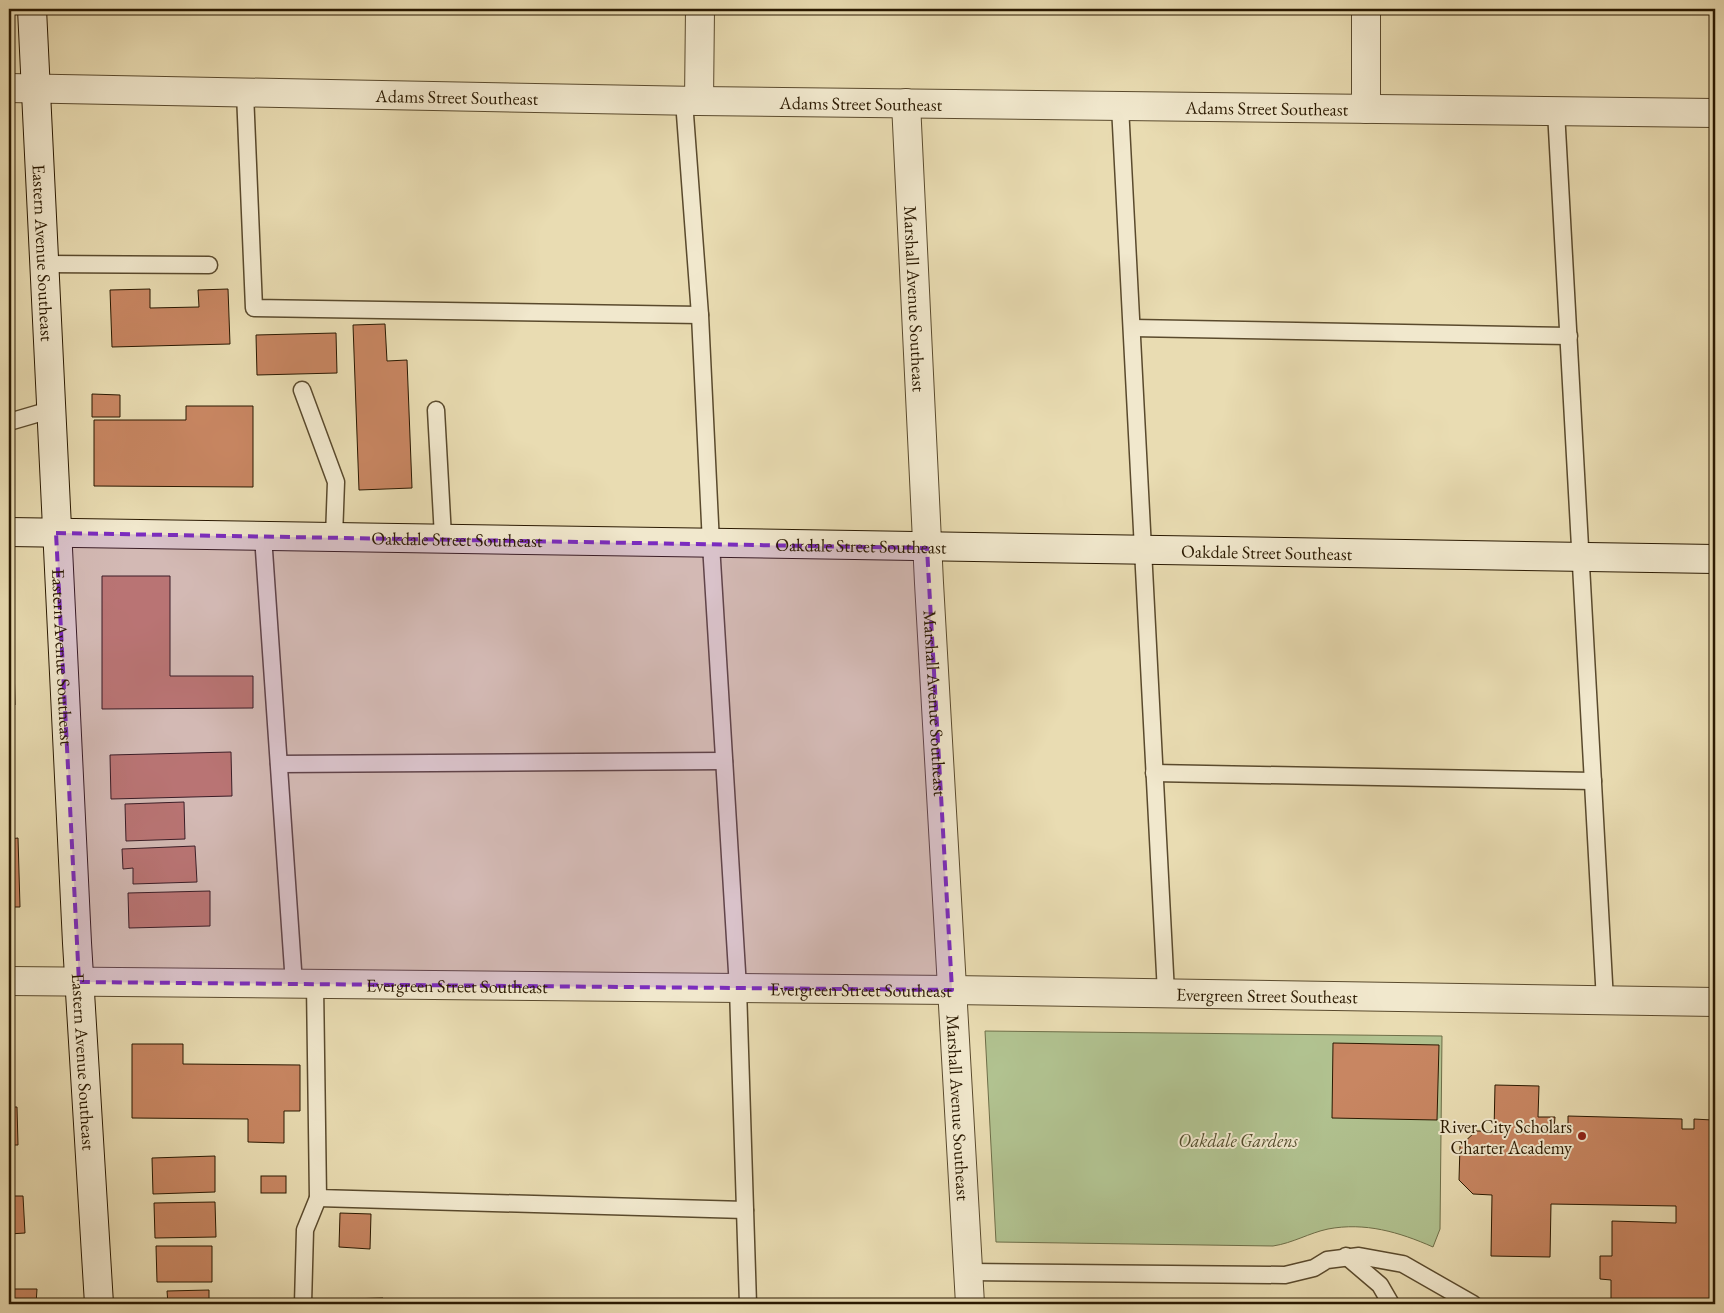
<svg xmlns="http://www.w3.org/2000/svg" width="1724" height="1313" viewBox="0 0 1724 1313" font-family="'EB Garamond',serif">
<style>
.green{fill:#b1c290;stroke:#6e6e48}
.building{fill:#c88662;stroke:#2a1901}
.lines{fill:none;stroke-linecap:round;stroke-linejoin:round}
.lane-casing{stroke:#5a4a2d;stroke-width:19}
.street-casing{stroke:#5a4a2d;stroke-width:30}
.secondary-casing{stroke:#2a1901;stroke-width:30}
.lane{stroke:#f1e8cd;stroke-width:16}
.street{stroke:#f1e8cd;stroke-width:28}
.secondary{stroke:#f1e8cd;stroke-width:28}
.marked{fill:#7b2cbf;fill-opacity:0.2;stroke:#7b2cbf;stroke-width:4;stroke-dasharray:10 6;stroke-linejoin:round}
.poi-dot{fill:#8f2418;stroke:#f1e8cd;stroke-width:2}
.labels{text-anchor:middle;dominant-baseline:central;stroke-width:4;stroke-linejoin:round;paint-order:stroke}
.street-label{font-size:18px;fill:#2a1901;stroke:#f1e8cd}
.poi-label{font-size:18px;fill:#2a1901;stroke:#f1e8cd;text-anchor:end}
.park-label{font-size:18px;font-style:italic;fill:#524c2c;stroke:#f1e8cd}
</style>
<rect width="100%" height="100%" fill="#e9dcb2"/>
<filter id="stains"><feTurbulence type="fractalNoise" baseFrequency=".004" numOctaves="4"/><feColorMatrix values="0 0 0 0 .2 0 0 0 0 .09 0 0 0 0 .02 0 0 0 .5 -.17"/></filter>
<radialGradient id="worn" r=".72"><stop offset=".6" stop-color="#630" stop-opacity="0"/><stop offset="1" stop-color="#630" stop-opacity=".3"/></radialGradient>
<path class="green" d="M 985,1031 L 1442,1036 L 1440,1229 L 1433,1247 C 1399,1232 1365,1222 1328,1229 C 1309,1233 1293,1243 1273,1246 L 996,1242 Z"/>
<g class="building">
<polygon points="150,289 150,308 199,307 198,290 228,289 230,344 112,347 110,290"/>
<polygon points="385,324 387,361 407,360 412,488 359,490 353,325"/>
<polygon points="336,333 337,373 257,375 256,335"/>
<polygon points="92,394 120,395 120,417 92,417"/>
<polygon points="186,406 253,406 253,487 94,486 94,420 186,420"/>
<polygon points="9,573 12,573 15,705 9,705"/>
<polygon points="102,576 170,576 170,676 253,676 253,708 102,709"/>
<polygon points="231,752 232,796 111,799 110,755"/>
<polygon points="184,802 185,839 126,841 125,804"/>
<polygon points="18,838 20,907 9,907 9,839"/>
<polygon points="195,846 197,882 133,884 133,868 123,869 122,849"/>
<polygon points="210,891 210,926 129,928 128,893"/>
<polygon points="1333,1043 1439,1045 1437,1120 1332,1118"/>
<polygon points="132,1044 183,1044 183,1064 300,1065 300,1111 284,1111 284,1143 248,1142 248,1119 132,1118"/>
<polygon points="1495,1085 1539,1086 1538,1117 1555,1117 1554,1129 1568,1130 1568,1116 1682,1119 1682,1129 1694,1129 1694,1119 1712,1120 1712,1090 1715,1090 1715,1262 1713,1304 1611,1304 1611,1280 1600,1279 1600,1256 1612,1256 1612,1221 1676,1223 1676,1206 1551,1204 1550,1257 1491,1256 1492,1195 1473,1194 1459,1180 1460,1146 1476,1131 1494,1131"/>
<polygon points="9,1107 17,1107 18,1145 9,1145"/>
<polygon points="215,1156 215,1192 153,1194 152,1158"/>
<rect x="261" y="1176" width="25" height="17"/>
<polygon points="9,1196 23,1196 25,1233 9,1234"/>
<polygon points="215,1202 216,1237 155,1238 154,1203"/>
<polygon points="340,1213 371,1214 370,1249 339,1247"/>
<polygon points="156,1246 212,1246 212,1282 157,1282"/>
<polygon points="9,1289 37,1289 36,1304 9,1304"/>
<polygon points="209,1290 209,1304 168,1304 167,1291"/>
<polygon points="383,1298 383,1304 347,1304 347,1299"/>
<polygon points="478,1300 507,1301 507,1304 478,1304"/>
</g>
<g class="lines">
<g class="lane-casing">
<g id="lane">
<polyline points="245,93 254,308 700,315"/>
<polyline points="684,101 700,315 711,544 738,988 748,1304"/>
<polyline points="1120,106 1166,993"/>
<polyline points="1556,111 1605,1001"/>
<polyline points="43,264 209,265"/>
<polyline points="1132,328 1569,336"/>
<polyline points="302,390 336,482 334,537"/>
<polyline points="436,410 443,537"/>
<polyline points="9,422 50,410"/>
<polyline points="263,536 294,984"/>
<polyline points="279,764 724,761"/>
<polyline points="1154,773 1593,781"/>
<polyline points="315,984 318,1198 745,1210"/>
<polyline points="1346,1256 1380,1285 1391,1304"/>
<polyline points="968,1272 1285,1275 1314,1268 1327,1260 1359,1256 1403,1264 1473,1304"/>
<polyline points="303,1304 305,1230 318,1198"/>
</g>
</g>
<g class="street-casing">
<g id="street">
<path id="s1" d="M 9,88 L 699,101 L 1715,113"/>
<polyline points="699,101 700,9"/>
<path id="s2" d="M 906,103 L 929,583 L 970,1304"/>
<polyline points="1366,109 1366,9"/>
<path id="s3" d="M 9,981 L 952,990 L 1715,1002"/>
</g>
</g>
<g class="secondary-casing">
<g id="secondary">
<path id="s4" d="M 32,9 L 77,943 L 99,1304"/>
<path id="s5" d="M 9,532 C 578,540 1146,550 1715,559"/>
</g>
</g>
<use href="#lane" class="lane"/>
<use href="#street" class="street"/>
<use href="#secondary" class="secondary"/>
</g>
<path class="marked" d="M 56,533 L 927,548 L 952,990 L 79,982 Z"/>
<circle class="poi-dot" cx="1582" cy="1136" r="5"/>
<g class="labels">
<g class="street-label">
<text stroke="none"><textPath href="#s1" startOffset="448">Adams Street Southeast</textPath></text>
<text stroke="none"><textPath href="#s1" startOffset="852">Adams Street Southeast</textPath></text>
<text stroke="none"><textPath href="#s1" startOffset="1258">Adams Street Southeast</textPath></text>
<text stroke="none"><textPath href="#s4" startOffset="244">Eastern Avenue Southeast</textPath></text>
<text stroke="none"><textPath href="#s2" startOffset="196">Marshall Avenue Southeast</textPath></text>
<text stroke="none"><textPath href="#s5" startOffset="448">Oakdale Street Southeast</textPath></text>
<text stroke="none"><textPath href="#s5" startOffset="852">Oakdale Street Southeast</textPath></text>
<text stroke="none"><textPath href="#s5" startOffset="1258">Oakdale Street Southeast</textPath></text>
<text stroke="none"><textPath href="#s4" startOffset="649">Eastern Avenue Southeast</textPath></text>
<text stroke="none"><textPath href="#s2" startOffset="601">Marshall Avenue Southeast</textPath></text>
<text stroke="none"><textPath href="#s3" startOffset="448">Evergreen Street Southeast</textPath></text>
<text stroke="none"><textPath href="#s3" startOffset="852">Evergreen Street Southeast</textPath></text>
<text stroke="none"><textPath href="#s3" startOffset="1258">Evergreen Street Southeast</textPath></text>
<text stroke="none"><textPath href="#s4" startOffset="1054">Eastern Avenue Southeast</textPath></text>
<text stroke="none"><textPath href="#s2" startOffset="1006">Marshall Avenue Southeast</textPath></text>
</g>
<g class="poi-label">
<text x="1572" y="1126">River City Scholars<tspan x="1572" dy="21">Charter Academy</tspan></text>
</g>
<g class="park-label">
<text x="1238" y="1140">Oakdale Gardens</text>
</g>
</g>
<rect width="1724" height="1313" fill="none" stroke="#e9dcb2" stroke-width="30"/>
<rect x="10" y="10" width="1704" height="1293" fill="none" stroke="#2a1901" stroke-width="2.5"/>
<rect x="15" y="15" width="1694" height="1283" fill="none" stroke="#2a1901"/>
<rect width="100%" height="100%" filter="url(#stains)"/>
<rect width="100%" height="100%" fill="url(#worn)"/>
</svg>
